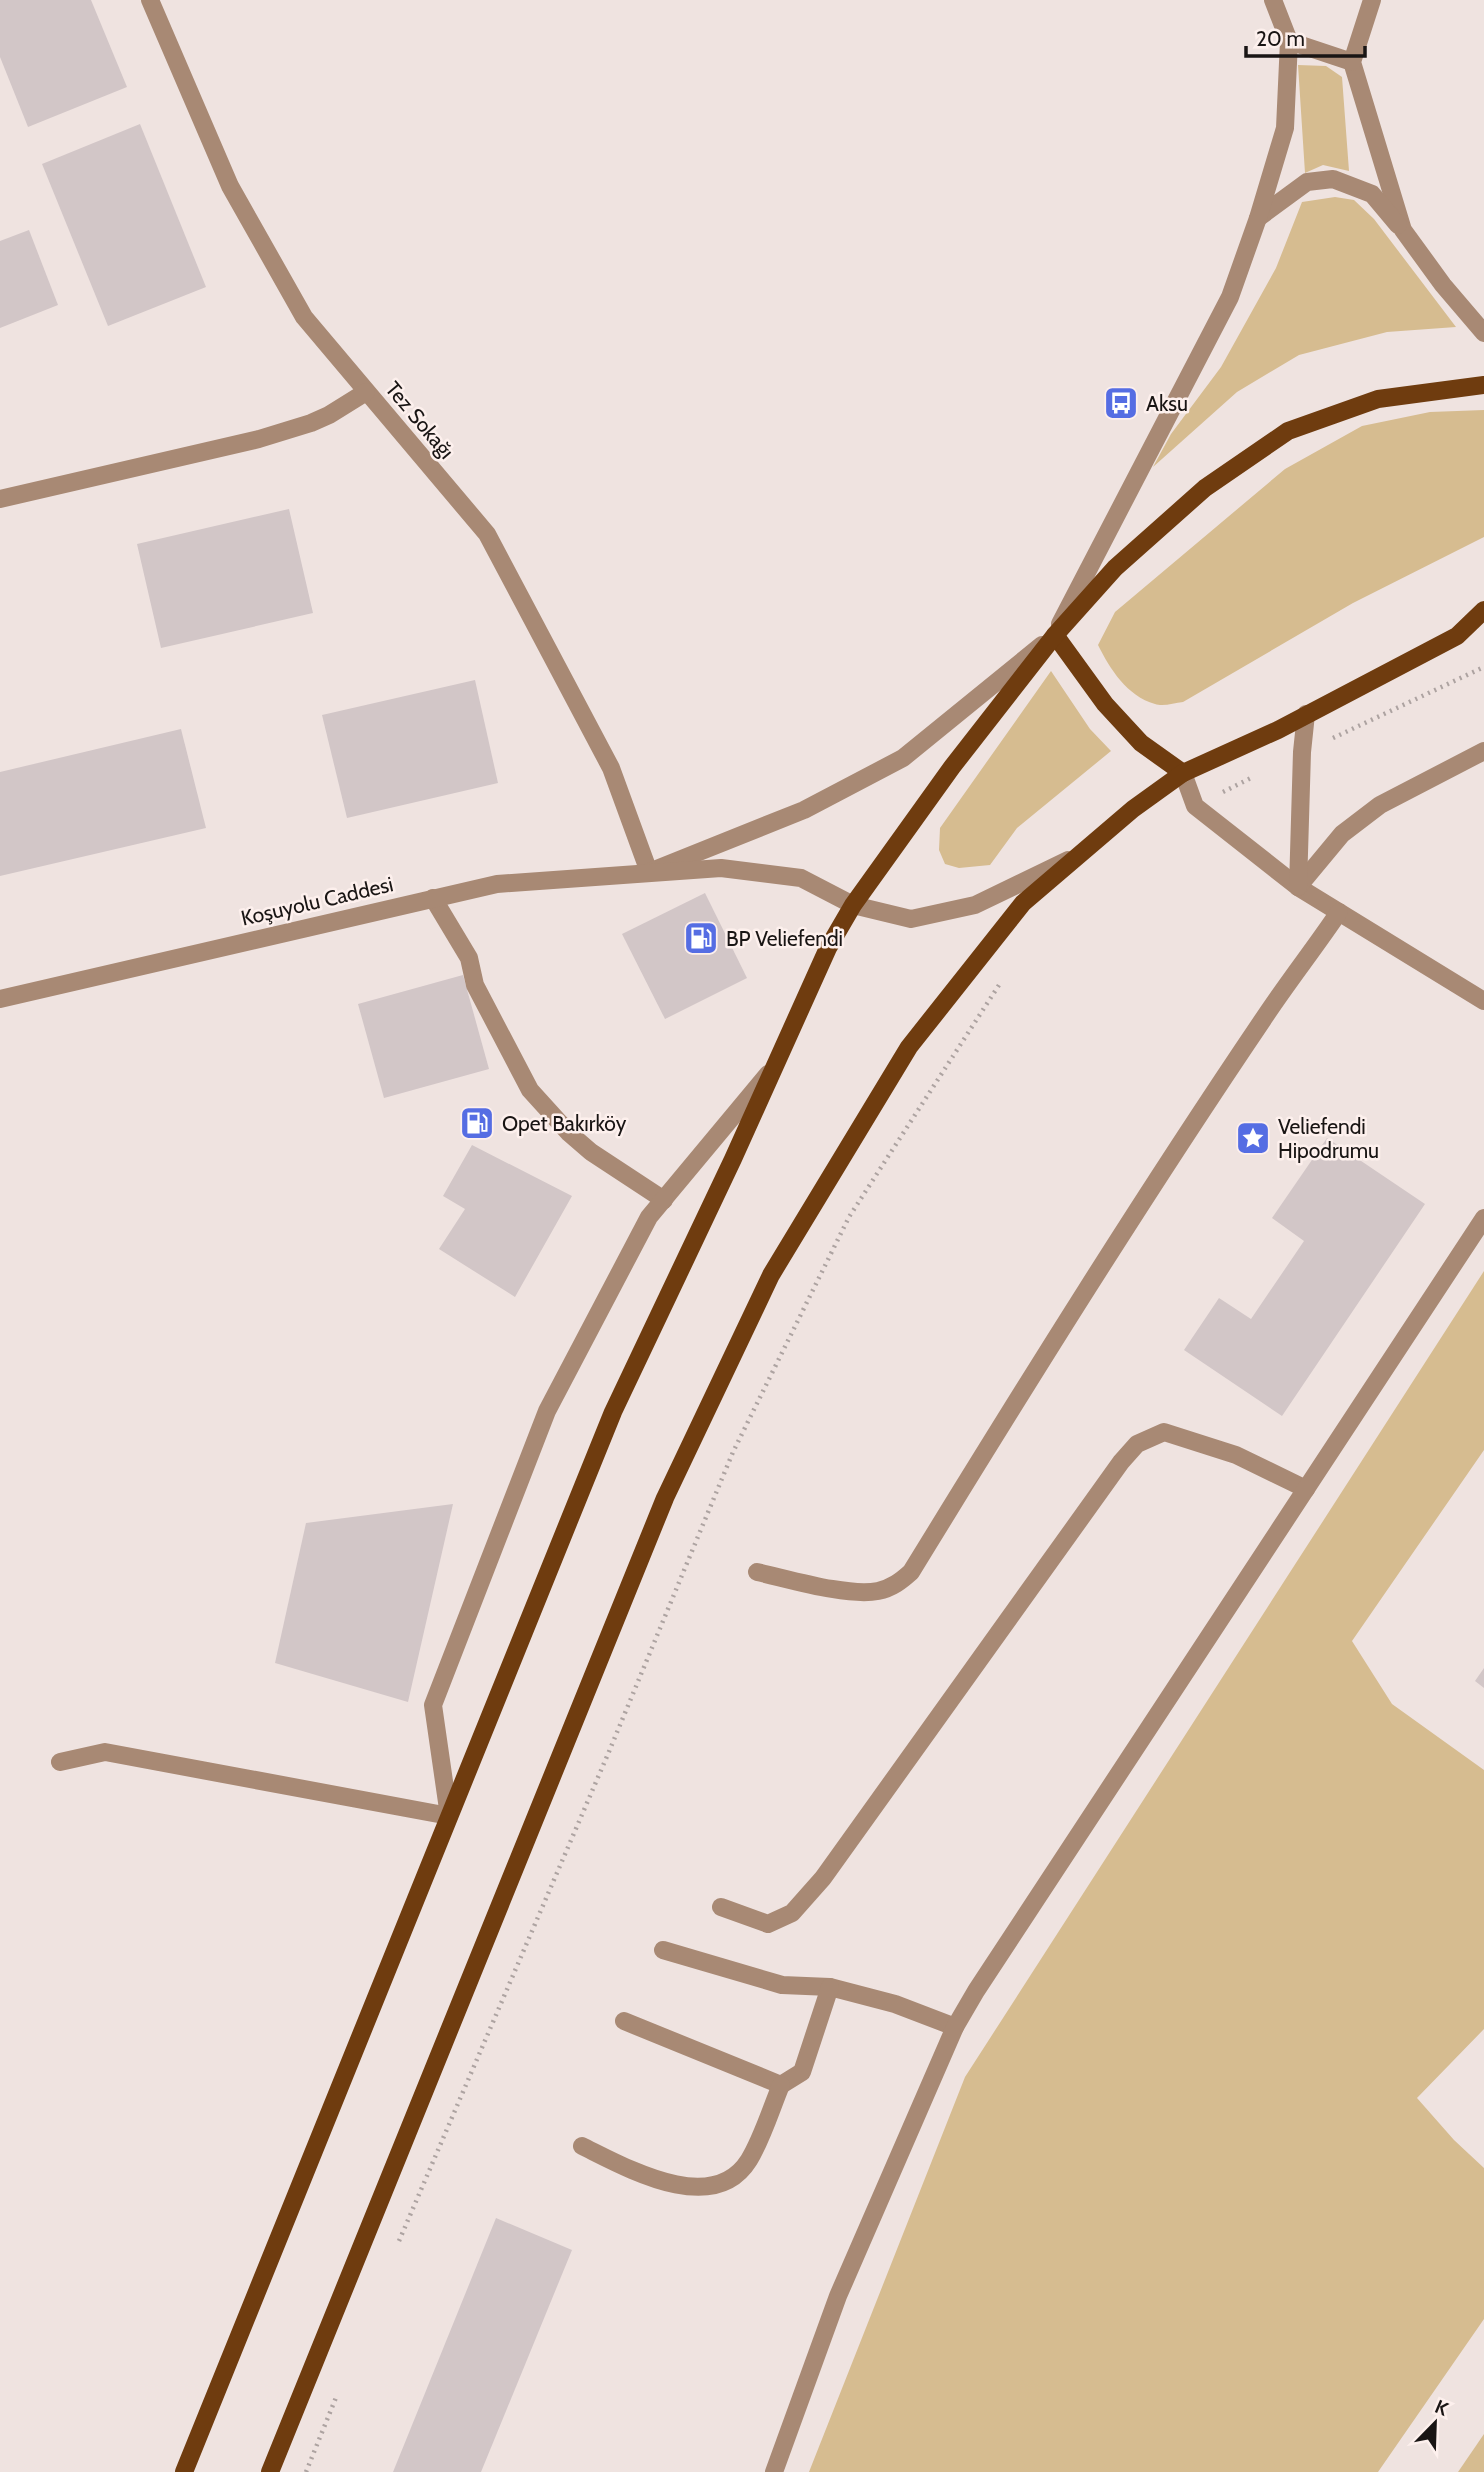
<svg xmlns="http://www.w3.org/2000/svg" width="1484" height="2472" viewBox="0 0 1484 2472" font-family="Cabin,sans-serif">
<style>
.green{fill:#d6bc90}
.building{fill:#d2c6c7}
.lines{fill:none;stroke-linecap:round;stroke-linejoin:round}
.path{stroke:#ada3a1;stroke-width:4.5;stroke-dasharray:2 5;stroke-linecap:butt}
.minor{stroke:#a88974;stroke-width:18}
.major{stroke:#6f3c0f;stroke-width:18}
.labels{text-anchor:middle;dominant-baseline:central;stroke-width:5;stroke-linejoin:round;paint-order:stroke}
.poi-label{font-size:21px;fill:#191514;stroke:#fdf0ed;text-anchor:start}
.street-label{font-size:21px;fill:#191514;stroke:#fdf0ed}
</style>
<rect width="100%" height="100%" fill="#efe3e0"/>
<g class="green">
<polygon points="1298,65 1326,66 1342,77 1349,171 1323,165 1305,173"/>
<polygon points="1335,197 1354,200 1374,219 1456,327 1387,332 1299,355 1237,392 1153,467 1171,434 1221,367 1276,268 1302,202"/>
<path d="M 1484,410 L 1484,537 L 1353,603 L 1183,702 C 1174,703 1163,707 1155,704 C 1127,696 1110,669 1098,645 L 1115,612 L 1285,469 L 1362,426 L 1430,412 Z"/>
<polygon points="1051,671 1090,729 1111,751 1017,828 990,865 959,868 945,864 939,850 940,828"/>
<polygon points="1484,1271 1484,1450 1352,1641 1392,1704 1484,1770 1484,2029 1417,2098 1454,2140 1484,2168 1484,2319 1378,2472 809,2472 965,2077"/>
<polygon points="1484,2434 1484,2472 1458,2472"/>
</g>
<g class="building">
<polygon points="0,0 91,0 127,87 28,127 0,57"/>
<polygon points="140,124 206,287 108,326 42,164"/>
<polygon points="29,230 58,305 0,328 0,241"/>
<polygon points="289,509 313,613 161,648 137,544"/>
<polygon points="475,680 498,783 347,818 322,715"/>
<polygon points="181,729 206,828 0,876 0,772"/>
<polygon points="705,893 747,978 665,1019 622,934"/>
<polygon points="463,975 489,1069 384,1098 358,1004"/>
<polygon points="1327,1138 1425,1204 1282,1416 1184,1350 1219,1298 1251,1319 1304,1241 1272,1218"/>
<polygon points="472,1145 572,1196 515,1297 439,1249 465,1209 443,1196"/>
<polygon points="453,1504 408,1702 275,1663 306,1523"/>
<polygon points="1484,1668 1484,1688 1475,1681"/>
<polygon points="496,2218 572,2250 481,2472 393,2472"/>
</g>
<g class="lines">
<g class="path">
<polyline points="1333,738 1484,667"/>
<polyline points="1223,792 1253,777"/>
<polyline points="399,2241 608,1754 733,1452 849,1217 999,985"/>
<polyline points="306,2472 337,2395"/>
</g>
<g class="minor">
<polyline points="150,0 230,186 304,317 487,534 611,768 649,872"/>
<polyline points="1372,0 1352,62 1403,230 1443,285 1484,333"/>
<polyline points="1289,41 1352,62"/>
<polyline points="1258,218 1307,182 1333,179 1372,194 1398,225"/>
<polyline points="0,499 259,439 311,423 329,415 366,392"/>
<polyline points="1060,624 1230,297 1258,218 1285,128 1289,41 1273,0"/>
<polyline points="1183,773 1195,806 1298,887 1484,1001"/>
<polyline points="649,872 804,810 903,758 1042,645"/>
<polyline points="1298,887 1342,834 1380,805 1484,751"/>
<polyline points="1298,887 1302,752 1306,714"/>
<polyline points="433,898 469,958 475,985 530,1090 569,1133 591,1152 664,1200"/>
<polyline points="0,999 497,884 721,868 801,878 853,905 911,919 975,905 1068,860"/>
<path d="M 757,1572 C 789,1579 848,1597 878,1591 C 892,1588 901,1581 911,1572 C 1027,1383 1144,1195 1268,1012 C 1291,978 1316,946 1339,912"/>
<polyline points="60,1762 105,1752 449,1816 433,1705 547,1411 649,1217 768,1074"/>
<polyline points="721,1907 768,1924 792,1913 823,1878 1121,1462 1137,1444 1164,1432 1236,1455 1306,1489"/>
<polyline points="663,1950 782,1985 830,1987 895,2004 955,2027"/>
<polyline points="624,2021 781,2085 802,2072 830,1987"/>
<path d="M 582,2146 C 625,2167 713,2218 749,2160 C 762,2139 771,2109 781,2085"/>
<polyline points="774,2472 838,2296 955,2027 976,1991 1484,1218"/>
</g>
<g class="major">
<polyline points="1055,635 1105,704 1141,743 1183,773"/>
<polyline points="184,2472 613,1412 733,1159 828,948 853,905 952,767 1055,635 1115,568 1205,488 1288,431 1378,399 1484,385"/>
<polyline points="270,2472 665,1498 771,1275 909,1047 1023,903 1133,809 1183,773 1278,730 1457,636 1484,610"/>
</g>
</g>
<defs>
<g id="bus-square" transform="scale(1.75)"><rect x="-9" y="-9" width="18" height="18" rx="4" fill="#556de3" stroke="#fdf0ed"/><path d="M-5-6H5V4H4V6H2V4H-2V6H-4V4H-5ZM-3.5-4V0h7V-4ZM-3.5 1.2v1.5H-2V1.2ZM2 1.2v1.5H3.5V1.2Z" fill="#fff"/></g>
<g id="fuel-square" transform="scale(1.75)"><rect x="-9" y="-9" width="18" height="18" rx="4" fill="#556de3" stroke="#fdf0ed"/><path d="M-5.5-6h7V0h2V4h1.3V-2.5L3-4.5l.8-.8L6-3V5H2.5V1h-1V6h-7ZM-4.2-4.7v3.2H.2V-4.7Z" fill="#fff"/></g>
<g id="sight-square" transform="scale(1.75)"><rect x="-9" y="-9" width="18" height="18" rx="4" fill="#556de3" stroke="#fdf0ed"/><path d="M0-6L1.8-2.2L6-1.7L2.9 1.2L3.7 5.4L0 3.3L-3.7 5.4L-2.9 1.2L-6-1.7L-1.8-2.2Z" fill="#fff"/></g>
</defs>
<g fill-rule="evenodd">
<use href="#bus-square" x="1121" y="403"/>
<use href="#fuel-square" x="701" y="938"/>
<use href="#fuel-square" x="477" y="1123"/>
<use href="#sight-square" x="1253" y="1138"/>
</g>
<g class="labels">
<g class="poi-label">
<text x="1146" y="403">Aksu</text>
<text x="726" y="938">BP Veliefendi</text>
<text x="502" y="1123">Opet Bakırköy</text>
<text x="1278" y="1126">Veliefendi<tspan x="1278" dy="24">Hipodrumu</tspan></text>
</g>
<g class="street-label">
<text transform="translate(420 420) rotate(50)">Tez Sokağı</text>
<text transform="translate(317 901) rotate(-13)">Koşuyolu Caddesi</text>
</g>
</g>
<g transform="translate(1435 2423) rotate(23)" stroke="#fdf0ed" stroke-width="5" paint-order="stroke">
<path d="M0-5L12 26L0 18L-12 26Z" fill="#191514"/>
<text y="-10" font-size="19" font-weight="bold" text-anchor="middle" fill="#191514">K</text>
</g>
<path d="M1246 46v10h119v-10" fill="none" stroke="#191514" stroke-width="3.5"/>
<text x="1256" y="46" font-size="21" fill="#191514" stroke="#fdf0ed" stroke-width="5" paint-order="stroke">20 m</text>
</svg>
